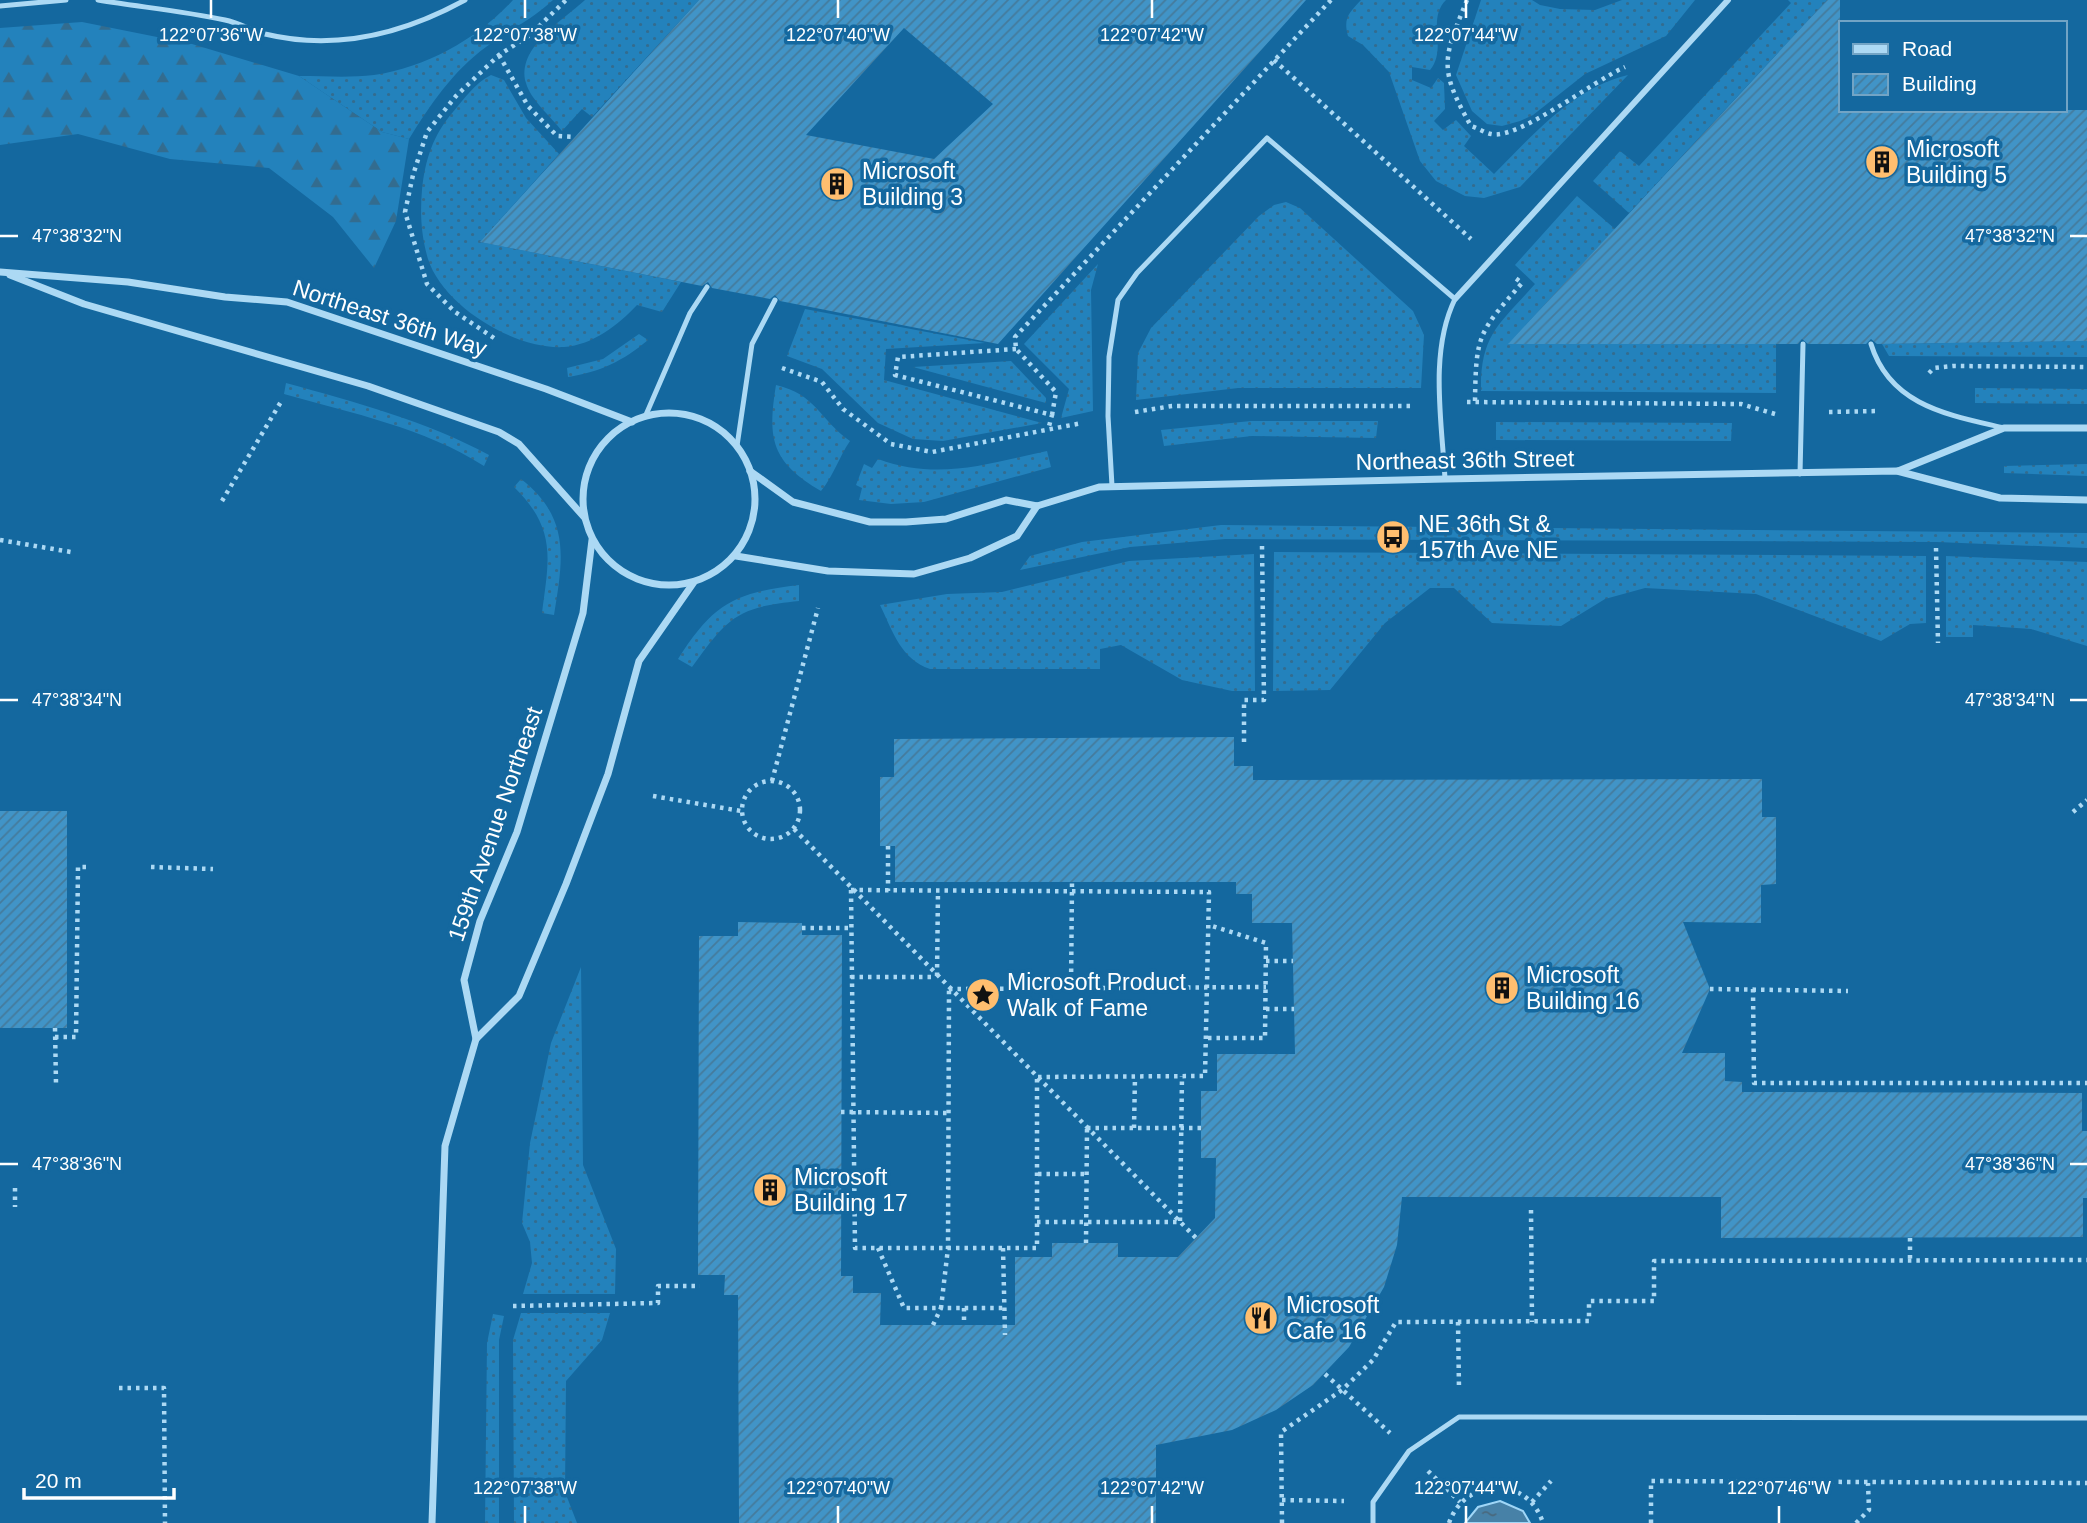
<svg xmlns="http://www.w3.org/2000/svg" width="2087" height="1523" viewBox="0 0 2087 1523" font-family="Helvetica,sans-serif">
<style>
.grass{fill:url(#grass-dots)}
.forest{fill:url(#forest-firs)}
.water{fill:url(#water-ripples);stroke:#9fd6f7;stroke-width:2}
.building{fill:url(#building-hatch);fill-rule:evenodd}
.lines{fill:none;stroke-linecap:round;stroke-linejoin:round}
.path{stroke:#acd9f4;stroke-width:4.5;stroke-dasharray:3.5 5;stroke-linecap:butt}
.service{stroke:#acd9f4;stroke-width:5}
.pedestrian{stroke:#acd9f4;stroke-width:6}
.minor{stroke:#acd9f4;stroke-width:7}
.ticks{fill:none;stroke:#fff;stroke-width:2.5}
.labels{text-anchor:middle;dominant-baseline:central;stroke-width:7;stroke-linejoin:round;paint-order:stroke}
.poi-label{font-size:23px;fill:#fff;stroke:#14689f;text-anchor:start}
.street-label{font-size:23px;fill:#fff;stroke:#14689f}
.ticks-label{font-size:18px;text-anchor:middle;fill:#fff;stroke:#14689f;stroke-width:7;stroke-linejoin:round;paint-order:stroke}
</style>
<defs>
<pattern id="grass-dots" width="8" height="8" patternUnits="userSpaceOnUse" patternTransform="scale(1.75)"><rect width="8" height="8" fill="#2382bc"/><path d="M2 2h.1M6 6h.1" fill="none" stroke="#336c8f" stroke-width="1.8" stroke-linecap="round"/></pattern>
<pattern id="forest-firs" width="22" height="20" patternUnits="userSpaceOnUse" patternTransform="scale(1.75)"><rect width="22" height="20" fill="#2382bc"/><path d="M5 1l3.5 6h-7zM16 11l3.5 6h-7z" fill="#336c8f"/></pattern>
<pattern id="water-ripples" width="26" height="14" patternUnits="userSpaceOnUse" patternTransform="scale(1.75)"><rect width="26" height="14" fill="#4781a7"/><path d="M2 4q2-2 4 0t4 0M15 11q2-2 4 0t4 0" fill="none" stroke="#49697e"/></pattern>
<pattern id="building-hatch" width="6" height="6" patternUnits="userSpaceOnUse" patternTransform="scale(1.75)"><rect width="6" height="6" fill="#4194c7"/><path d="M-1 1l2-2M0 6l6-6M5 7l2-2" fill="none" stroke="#457b9c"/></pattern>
</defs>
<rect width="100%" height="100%" fill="#14689f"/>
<g class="grass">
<path d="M 513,0 L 553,0 C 529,22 510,29 486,47 C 453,71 430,105 409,139 L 382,132 L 299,76 C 323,76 350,78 374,75 C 427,67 477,39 513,0 Z"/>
<path d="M 585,0 L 699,0 L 592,117 L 582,109 L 562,131 C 552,118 530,99 526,83 C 516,48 562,21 585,0 Z"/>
<path d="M 1361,0 L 1446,0 C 1426,20 1448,48 1430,70 L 1412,67 L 1412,80 L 1431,88 L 1438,78 L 1444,83 L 1445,109 L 1434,121 L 1443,130 L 1456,120 L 1471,136 L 1464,146 L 1494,174 C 1532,136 1573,88 1628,75 L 1520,187 L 1484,198 L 1465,196 L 1436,181 L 1420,161 L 1389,72 L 1363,45 L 1348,36 C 1343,18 1349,13 1361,0 Z"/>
<polygon points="1481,0 1532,0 1540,5 1560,9 1595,10 1622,0 1695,0 1666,36 1585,74 1533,115 1520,121 1502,126 1487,124 1472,111 1456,75"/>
<polygon points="1788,0 1827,0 1629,213 1593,181 1620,151 1639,166 1791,3"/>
<path d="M 491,75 L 504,80 L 526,118 L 559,154 L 480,242 L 681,282 L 662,312 L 637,305 C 618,325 593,345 564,347 C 515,350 443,306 428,259 C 421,235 420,214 422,190 C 425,160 433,135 453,112 C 465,98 474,84 491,75 Z"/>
<path d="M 1577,196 L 1615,229 L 1509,343 L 1776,344 L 1776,393 L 1481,391 C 1480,334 1500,324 1535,284 L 1515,265 Z"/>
<polygon points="1286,202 1300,208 1413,311 1424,335 1421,388 1238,388 1136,400 1138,353 1151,328 1259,216 1274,205"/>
<polygon points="1098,264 1091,290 1093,411 1061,418 1069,389 1024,344"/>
<polygon points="805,309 985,343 886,349 884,380 1042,423 943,441 913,439 878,423 822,369 787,356"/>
<path d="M 639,334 L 648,340 C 623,361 600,372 568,377 L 567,368 L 603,359 Z"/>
<polygon points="2087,341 2087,357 1889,356 1882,344"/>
<polygon points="1011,361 1046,398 1046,403 913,367"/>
<path d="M 286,383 C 355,402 426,421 489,455 L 484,466 C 425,428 351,413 284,394 Z"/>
<path d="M 776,385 C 816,394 820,420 850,441 C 839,457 834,475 821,491 C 772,462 767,440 776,385 Z"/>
<polygon points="1975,388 2087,389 2087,404 1975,403"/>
<polygon points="1251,421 1378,421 1376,438 1252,436 1164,446 1161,430"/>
<polygon points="1496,422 1732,423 1731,441 1496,440"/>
<path d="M 1047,451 L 1051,467 L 924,502 L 891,504 L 859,500 L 862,488 L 856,485 L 864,464 L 872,468 L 878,459 C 938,481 987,464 1047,451 Z"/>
<polygon points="2087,464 2087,476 2004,473 2004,466"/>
<path d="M 521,479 C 571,518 563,559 554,615 L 542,613 C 549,559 557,529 514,487 Z"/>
<polygon points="1221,525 2087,533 2087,548 1937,542 1225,539 1130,547 1020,570 1030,556 1082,542"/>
<polygon points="1274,552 1926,556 1926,623 1910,624 1881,641 1756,594 1645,588 1605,599 1561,626 1492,623 1454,588 1430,588 1385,623 1330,690 1273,691"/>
<path d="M 1254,554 L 1255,691 L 1232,691 L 1182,680 L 1121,645 L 1100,649 L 1100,669 L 930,669 C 901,659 893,632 880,605 L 947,594 L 1002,592 L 1129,561 Z"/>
<polygon points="1946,556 2087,562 2087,646 2031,629 1973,625 1973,637 1946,637"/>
<path d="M 799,585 L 799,601 C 737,607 728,617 692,667 L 678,659 C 714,603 734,593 799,585 Z"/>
<polygon points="581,967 583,1165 616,1249 615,1294 523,1294 532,1263 530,1242 522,1223 530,1143 551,1043"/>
<polygon points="521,1313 610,1313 602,1340 566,1381 565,1492 577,1523 514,1523 513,1340"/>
<polygon points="493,1314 504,1316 499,1340 499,1523 485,1523 487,1343"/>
</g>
<polygon class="forest" points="82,22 192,44 299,76 382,132 409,139 396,221 374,268 333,217 269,168 170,159 78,134 0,145 0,28"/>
<polygon class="water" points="1500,1501 1523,1511 1530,1523 1465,1523 1478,1507"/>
<g class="building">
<path d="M 699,0 L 1306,0 L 998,344 L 780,301 L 775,295 L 770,299 L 712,288 L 708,282 L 702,286 L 480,242 ZM 904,28 L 993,104 L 934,159 L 806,135 Z"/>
<polygon points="1827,0 1840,0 1840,110 2087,110 2087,341 1877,344 1871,339 1866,344 1808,344 1802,339 1798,344 1508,344"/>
<polygon points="1234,737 1234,766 1253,766 1253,780 1762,779 1762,817 1776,817 1776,884 1761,885 1761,923 1683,922 1710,989 1682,1053 1725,1053 1725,1081 1742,1082 1742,1092 2082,1093 2082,1131 2087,1131 2087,1198 2083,1198 2083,1237 1721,1238 1721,1197 1402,1197 1397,1245 1384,1287 1349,1347 1313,1385 1276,1410 1232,1430 1156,1445 1156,1523 739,1523 738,1295 724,1295 725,1275 698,1275 699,936 738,936 738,922 802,923 802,935 842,935 841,1276 853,1276 853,1293 881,1293 880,1325 1015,1325 1015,1257 1052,1257 1052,1243 1118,1243 1118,1257 1178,1257 1215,1218 1216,1158 1201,1158 1201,1091 1217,1091 1217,1054 1295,1054 1292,923 1252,923 1252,894 1236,894 1236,882 895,882 895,846 880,846 880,777 894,777 894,739"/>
<rect x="0" y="811" width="67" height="217"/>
</g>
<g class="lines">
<g class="path">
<path d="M 1467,0 C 1443,59 1438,68 1471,126 C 1478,128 1485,133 1491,134 C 1518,140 1593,81 1625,67"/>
<polyline points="499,55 528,106 557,136 575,137"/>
<polyline points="1274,60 1471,239"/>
<polyline points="494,338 455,312 427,284 405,212 413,175 427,132 456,96 499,55 530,35 566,0"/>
<polyline points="1016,349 898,357 895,375 1052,415 1048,430"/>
<polyline points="782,368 822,382 843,409 891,444 932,452 1082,423"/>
<polyline points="1929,373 1934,368 1953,366 2087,367"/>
<path d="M 1475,401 C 1476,335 1478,333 1522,283 L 1514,277"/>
<polyline points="1467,402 1741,404 1775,414"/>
<polyline points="1135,412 1172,406 1413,406"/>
<polyline points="1829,412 1879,411"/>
<polyline points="1052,415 1056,392 1016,349 1015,337 1331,0"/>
<polyline points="222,501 282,400"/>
<polyline points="0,540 71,552"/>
<polyline points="1936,548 1938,643"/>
<polyline points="1244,742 1244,700 1264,700 1262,545"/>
<circle cx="771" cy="810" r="29"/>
<polyline points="772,781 818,608"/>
<polyline points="653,796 741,811"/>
<polyline points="2073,812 2087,800"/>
<polyline points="794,829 1196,1238"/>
<polyline points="888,846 888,891"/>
<polyline points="151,867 213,869"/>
<polyline points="851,890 855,1248 1037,1248 1037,1077"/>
<polyline points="851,890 1209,892 1205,1076 1037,1077"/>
<polyline points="802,928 851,928"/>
<polyline points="1266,961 1293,961"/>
<polyline points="937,976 938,891"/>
<polyline points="851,977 936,977"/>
<polyline points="949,989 1266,987"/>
<polyline points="1071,989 1072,882"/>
<polyline points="1710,989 1848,991"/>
<polyline points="1753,989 1754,1083 2087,1083"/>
<polyline points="1266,1009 1294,1009"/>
<polyline points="55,1028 56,1084"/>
<polyline points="55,1037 76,1037 78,867 90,867"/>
<polyline points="1208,1038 1265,1038 1266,943 1209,925"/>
<polyline points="841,1112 948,1113"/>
<polyline points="1087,1128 1201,1128"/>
<polyline points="1134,1128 1135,1077"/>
<polyline points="1038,1174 1087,1174"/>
<polyline points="15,1188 15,1207"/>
<polyline points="1531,1210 1532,1322"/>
<polyline points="1180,1221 1182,1076"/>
<polyline points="1037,1222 1179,1222"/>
<polyline points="1910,1238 1910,1261"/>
<polyline points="1086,1243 1087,1129"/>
<polyline points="878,1248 904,1308 941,1308 948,1248 949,990"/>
<polyline points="1003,1248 1005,1335"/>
<polyline points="513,1306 658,1303 658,1286 700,1286"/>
<polyline points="964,1308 964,1325"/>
<polyline points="1458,1322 1459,1389"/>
<polyline points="933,1325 941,1308 1003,1308"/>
<polyline points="1325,1374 1390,1433"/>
<polyline points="119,1388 164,1388 165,1523"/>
<polyline points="1428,1471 1460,1502"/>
<polyline points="1282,1500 1344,1501"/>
<polyline points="1532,1502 1551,1481"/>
<polyline points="1282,1523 1281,1432 1342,1390 1373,1360 1396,1322 1589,1321 1589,1301 1654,1301 1654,1261 2087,1260"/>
<path d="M 1449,1523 C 1465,1477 1528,1475 1543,1523"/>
<polyline points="1651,1523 1651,1481 2087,1483"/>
<polyline points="1856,1523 1869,1510 1868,1483"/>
</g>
<g class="service">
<path d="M 98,0 C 140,7 183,11 225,20 C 239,23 251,30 265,34 C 335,51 403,34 465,0"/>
<polyline points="0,6 66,0"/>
<path d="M 1871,344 C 1890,406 1949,415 2004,428"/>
<polyline points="645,417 690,313 707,287"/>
<polyline points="737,446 752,344 775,300"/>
<polyline points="1800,474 1803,344"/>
<path d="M 1112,486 L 1108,416 L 1109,357 L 1118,300 L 1137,273 L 1267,138 L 1455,299 C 1429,352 1442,422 1445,479"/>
<polyline points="1373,1523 1373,1502 1409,1451 1459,1417 2087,1418"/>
</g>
<polyline class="pedestrian" points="1455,299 1728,0"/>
<g class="minor">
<polyline points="0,272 128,282 225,297 287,302 546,389 632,422"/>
<polyline points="10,275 84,304 368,386 499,432 519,444 584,517"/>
<circle cx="669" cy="499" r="86"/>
<polyline points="750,471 793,502 870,522 906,522 946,519 1006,500 1037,506 1099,487 1445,479 1897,471 2000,498 2087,500"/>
<polyline points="1898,471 2004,428 2087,428"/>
<polyline points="736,556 828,571 914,574 970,558 1017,536 1037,506"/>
<polyline points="476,1039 464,980 480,921 517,832 583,613 592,540"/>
<polyline points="432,1523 445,1146 476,1039 519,996 566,884 608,774 639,661 694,582"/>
</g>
</g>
<path class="ticks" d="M 211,0 L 211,18M 525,0 L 525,18M 838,0 L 838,18M 1152,0 L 1152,18M 1466,0 L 1466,18M 0,236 L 18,236M 2070,236 L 2087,236M 0,700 L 18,700M 2070,700 L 2087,700M 0,1164 L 18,1164M 2070,1164 L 2087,1164M 525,1506 L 525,1523M 838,1506 L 838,1523M 1152,1506 L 1152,1523M 1466,1506 L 1466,1523M 1779,1506 L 1779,1523"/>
<defs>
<g id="building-disc" transform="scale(1.75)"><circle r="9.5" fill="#ffbe6f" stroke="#14689f"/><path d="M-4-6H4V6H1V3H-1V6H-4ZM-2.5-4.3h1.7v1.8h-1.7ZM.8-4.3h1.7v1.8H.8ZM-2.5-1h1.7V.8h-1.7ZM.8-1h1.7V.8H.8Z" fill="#111"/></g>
<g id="bus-disc" transform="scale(1.75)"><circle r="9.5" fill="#ffbe6f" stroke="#14689f"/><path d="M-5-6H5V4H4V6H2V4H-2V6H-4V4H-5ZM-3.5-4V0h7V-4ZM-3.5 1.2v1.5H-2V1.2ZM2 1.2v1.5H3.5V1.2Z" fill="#111"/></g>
<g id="sight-disc" transform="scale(1.75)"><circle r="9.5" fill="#ffbe6f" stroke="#14689f"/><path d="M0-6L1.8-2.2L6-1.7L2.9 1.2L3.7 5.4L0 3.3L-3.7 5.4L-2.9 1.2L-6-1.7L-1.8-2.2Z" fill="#111"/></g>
<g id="restaurant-disc" transform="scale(1.75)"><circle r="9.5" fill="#ffbe6f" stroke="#14689f"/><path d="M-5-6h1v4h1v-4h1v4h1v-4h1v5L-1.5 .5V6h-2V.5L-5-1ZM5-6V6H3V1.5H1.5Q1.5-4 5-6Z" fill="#111"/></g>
</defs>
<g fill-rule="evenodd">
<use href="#building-disc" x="1882" y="162"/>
<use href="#building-disc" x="837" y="184"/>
<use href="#bus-disc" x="1393" y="537"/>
<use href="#building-disc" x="1502" y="988"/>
<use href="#sight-disc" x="983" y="995"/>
<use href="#building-disc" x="770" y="1190"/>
<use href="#restaurant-disc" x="1261" y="1318"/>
</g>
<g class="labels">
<g class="poi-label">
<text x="1906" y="149">Microsoft<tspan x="1906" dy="26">Building 5</tspan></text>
<text x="862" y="171">Microsoft<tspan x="862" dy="26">Building 3</tspan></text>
<text x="1418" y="524">NE 36th St &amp;<tspan x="1418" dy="26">157th Ave NE</tspan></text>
<text x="1526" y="975">Microsoft<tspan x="1526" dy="26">Building 16</tspan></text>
<text x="1007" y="982">Microsoft Product<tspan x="1007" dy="26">Walk of Fame</tspan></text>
<text x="794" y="1177">Microsoft<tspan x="794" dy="26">Building 17</tspan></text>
<text x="1286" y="1305">Microsoft<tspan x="1286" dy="26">Cafe 16</tspan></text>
</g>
<g class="street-label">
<text transform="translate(390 318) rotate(18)">Northeast 36th Way</text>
<text transform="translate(1465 460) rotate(-1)">Northeast 36th Street</text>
<text transform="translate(495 824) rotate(-71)">159th Avenue Northeast</text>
</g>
</g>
<g class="ticks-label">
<text x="211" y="41">122°07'36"W</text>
<text x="525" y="41">122°07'38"W</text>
<text x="838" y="41">122°07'40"W</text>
<text x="1152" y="41">122°07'42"W</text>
<text x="1466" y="41">122°07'44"W</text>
<text x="2010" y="242">47°38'32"N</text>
<text x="77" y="242">47°38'32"N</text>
<text x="2010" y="706">47°38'34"N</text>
<text x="77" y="706">47°38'34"N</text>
<text x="2010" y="1170">47°38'36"N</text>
<text x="77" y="1170">47°38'36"N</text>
<text x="525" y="1494">122°07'38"W</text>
<text x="838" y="1494">122°07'40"W</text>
<text x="1152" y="1494">122°07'42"W</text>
<text x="1466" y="1494">122°07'44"W</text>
<text x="1779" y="1494">122°07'46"W</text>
</g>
<rect x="1839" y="21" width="228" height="91" fill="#14689f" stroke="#72a4c5" stroke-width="2"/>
<rect x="1853" y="44" width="35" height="10" fill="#acd9f4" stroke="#72a4c5" stroke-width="2"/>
<text x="1902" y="56" font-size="21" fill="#ffffff">Road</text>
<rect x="1853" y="74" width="35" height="21" fill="url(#building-hatch)" stroke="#72a4c5" stroke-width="2"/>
<text x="1902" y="91" font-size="21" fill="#ffffff">Building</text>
<path d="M24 1488v10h150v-10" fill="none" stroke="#ffffff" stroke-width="3.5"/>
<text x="35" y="1488" font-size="21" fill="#ffffff" stroke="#14689f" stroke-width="5" paint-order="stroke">20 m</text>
</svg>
